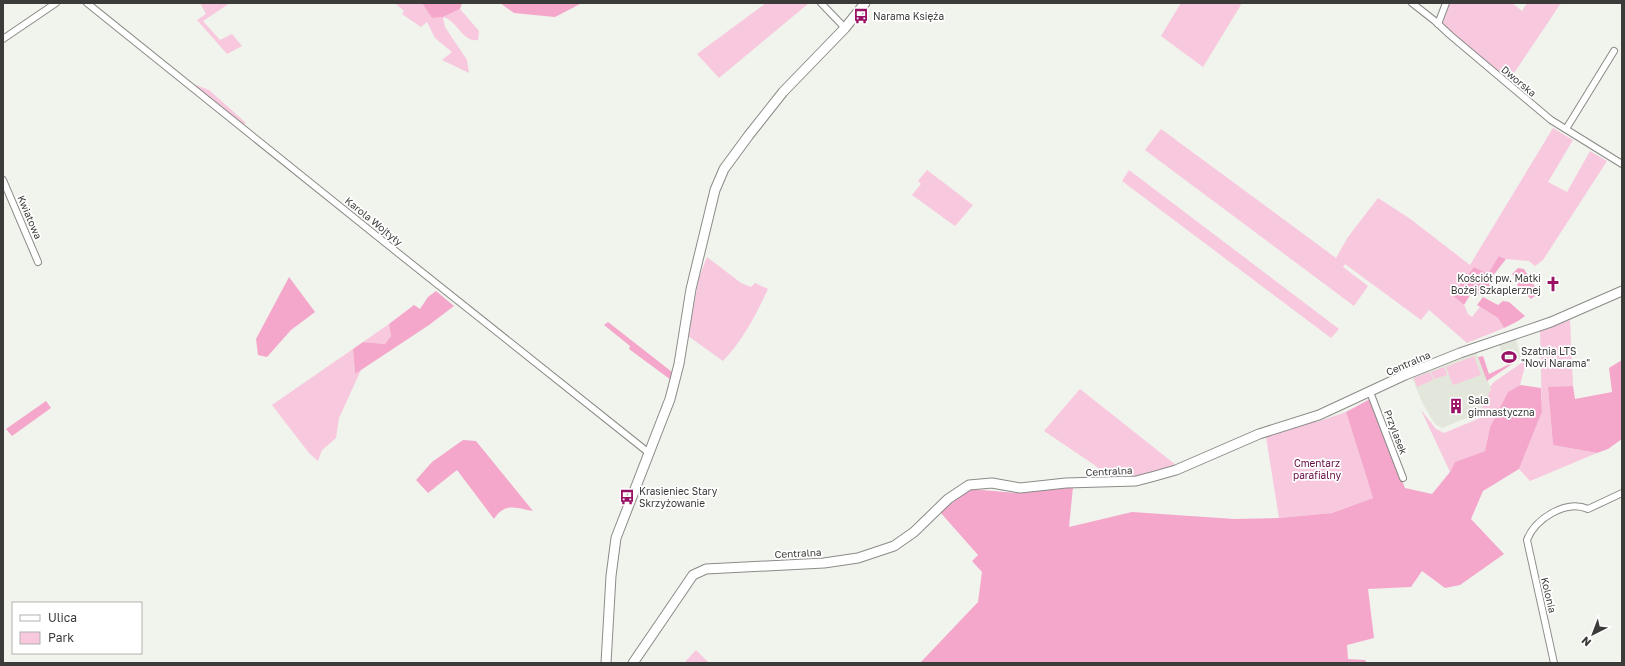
<svg xmlns="http://www.w3.org/2000/svg" width="1625" height="666" viewBox="0 0 1625 666" font-family="'Golos Text',sans-serif">
<style>
.built{fill:#e3e7db}
.green{fill:#f8c8de}
.forest{fill:#f4a7cb}
.lines{fill:none;stroke-linecap:round;stroke-linejoin:round}
.street-casing{stroke:#8a8c87;stroke-width:8}
.secondary-casing{stroke:#8a8c87;stroke-width:11}
.street{stroke:#fff;stroke-width:6}
.secondary{stroke:#fff;stroke-width:9}
.labels{text-anchor:middle;dominant-baseline:central;stroke-width:3.5;stroke-linejoin:round;paint-order:stroke}
.poi-label{font-size:10px;fill:#3b3b39;stroke:#fff;text-anchor:start}
.street-label{font-size:10px;fill:#3b3b39;stroke:#fff}
.park-label{font-size:10px;fill:#660c43;stroke:#fff}
</style>
<rect width="100%" height="100%" fill="#f1f3ed"/>
<g class="built">
<polygon points="1516,339 1521,358 1507,366 1499,345"/>
<polygon points="1476,352 1491,389 1479,413 1442,428 1435,424 1423,404 1412,378"/>
</g>
<g class="green">
<polygon points="200,3 230,3 203,21 220,40 232,34 242,46 227,54 197,20 206,14"/>
<path d="M 395,3 L 422,3 L 432,18 L 443,17 L 460,9 L 479,31 L 478,40 C 463,43 457,20 443,17 L 445,27 L 467,60 L 469,73 L 442,60 L 452,52 L 435,38 L 427,22 L 421,27 L 402,14 L 404,11 Z"/>
<polygon points="766,3 809,3 719,78 697,54"/>
<polygon points="1181,3 1242,3 1203,67 1161,36"/>
<polygon points="1450,3 1512,3 1522,11 1527,3 1561,3 1508,82 1442,25"/>
<polygon points="196,85 209,90 246,123 243,125 194,86"/>
<polygon points="1553,128 1573,140 1548,182 1567,192 1590,151 1607,161 1543,260 1535,266 1529,261 1506,259 1500,256 1488,274 1474,267 1452,295 1464,305 1468,314 1472,317 1480,307 1498,318 1504,328 1467,343 1429,310 1421,320 1345,264 1343,267 1368,286 1354,306 1145,150 1161,129 1336,258 1348,237 1378,198 1409,218 1470,265"/>
<polygon points="927,170 973,205 955,226 912,195 921,184 918,181"/>
<polygon points="1129,170 1339,329 1331,338 1122,181"/>
<path d="M 707,257 L 741,283 L 751,287 L 755,283 L 768,289 C 756,315 743,340 723,361 L 688,336 L 699,278 Z"/>
<polygon points="1570,320 1573,386 1548,388 1553,445 1597,453 1530,481 1519,469 1542,412 1540,330"/>
<polygon points="389,324 391,336 385,344 363,342"/>
<polygon points="353,349 355,374 361,370 339,418 336,438 322,450 318,461 309,453 272,405"/>
<polygon points="1528,355 1520,385 1508,392 1490,427 1485,451 1455,462 1450,472 1421,410 1436,429 1444,433 1480,418 1479,413 1491,389 1490,387 1494,382 1520,364"/>
<polygon points="1474,356 1481,375 1453,385 1446,367"/>
<polygon points="1444,367 1447,375 1434,379 1431,372"/>
<polygon points="1430,372 1433,380 1417,387 1414,378"/>
<polygon points="1080,389 1176,465 1139,477 1108,479 1096,466 1044,431"/>
<polygon points="1346,412 1373,498 1332,513 1279,518 1266,437 1316,420 1317,422"/>
<polygon points="696,650 709,663 684,663"/>
</g>
<g class="forest">
<polygon points="422,3 462,3 460,9 443,17 432,18"/>
<polygon points="500,3 582,3 555,17 514,13"/>
<polygon points="1499,256 1506,259 1492,277 1486,280 1491,287 1481,295 1472,292 1464,305 1452,295 1474,267 1488,274"/>
<polygon points="1518,268 1524,269 1539,293 1531,299 1517,285 1520,281 1512,274"/>
<polygon points="289,277 315,312 291,330 267,357 258,355 256,339"/>
<polygon points="436,291 454,306 429,325 355,374 353,349 363,342 385,344 391,336 389,324 414,305 420,309 428,297"/>
<polygon points="1483,297 1498,305 1503,301 1509,302 1525,316 1518,321 1504,328 1498,318 1477,305"/>
<polygon points="608,322 672,372 671,380 629,349 630,346 604,325"/>
<polygon points="1483,356 1489,374 1518,360 1487,381 1478,357"/>
<polygon points="1622,360 1622,439 1608,449 1597,453 1553,445 1548,387 1573,386 1575,399 1612,392 1609,368"/>
<polygon points="1520,385 1541,388 1542,412 1519,469 1483,491 1471,519 1504,554 1460,585 1445,588 1422,571 1411,587 1368,589 1374,638 1347,645 1348,659 1365,660 1367,663 920,663 978,602 982,572 972,561 978,555 940,512 970,489 1017,493 1073,487 1069,527 1132,512 1234,519 1279,518 1332,513 1373,498 1346,412 1370,399 1405,488 1432,494 1450,472 1455,462 1485,451 1490,427 1508,392"/>
<polygon points="46,401 51,408 12,436 6,429"/>
<path d="M 463,440 L 476,441 L 533,511 C 516,508 505,502 494,519 L 457,470 L 428,493 L 416,480 L 432,462 Z"/>
</g>
<g class="lines">
<g class="street-casing">
<g id="street">
<polyline points="87,3 388,245 649,453"/>
<polyline points="821,3 845,28"/>
<polyline points="1412,3 1435,21 1450,35 1551,120 1622,164"/>
<polyline points="1438,24 1446,3"/>
<polyline points="3,39 56,3"/>
<polyline points="1566,129 1614,51"/>
<polyline points="3,180 38,262"/>
<polyline points="1370,392 1403,478"/>
<path d="M 1554,663 L 1527,540 C 1535,519 1566,499 1588,509 L 1622,493"/>
</g>
</g>
<g class="secondary-casing">
<g id="secondary">
<polyline points="606,663 611,576 616,538 670,399 679,364 691,289 715,190 724,169 749,135 783,92 845,28 865,3"/>
<polyline points="633,663 693,575 706,569 824,563 858,558 894,546 914,532 948,499 969,485 992,483 1020,488 1066,483 1136,481 1155,476 1176,470 1259,434 1319,415 1405,375 1460,353 1551,322 1622,291"/>
</g>
</g>
<use href="#street" class="street"/>
<use href="#secondary" class="secondary"/>
</g>
<defs>
<g id="bus-bare" transform="scale(1.2)"><path d="M-5-6H5V4H4V6H2V4H-2V6H-4V4H-5ZM-3.5-4V0h7V-4ZM-3.5 1.2v1.5H-2V1.2ZM2 1.2v1.5H3.5V1.2Z" fill="#991266" stroke="#fff" stroke-width="2.5" paint-order="stroke"/></g>
<g id="church-bare" transform="scale(1.2)"><path d="M-1.2-6h2.4v3.5h3.3v2.4h-3.3V6h-2.4V-.1h-3.3v-2.4h3.3Z" fill="#991266" stroke="#fff" stroke-width="2.5" paint-order="stroke"/></g>
<g id="stadium-bare" transform="scale(1.2)"><path d="M0-5a6.5 5 0 1 0 0 10a6.5 5 0 1 0 0-10ZM-3.5-1.8h7v3.6h-7Z" fill="#991266" stroke="#fff" stroke-width="2.5" paint-order="stroke"/></g>
<g id="building-bare" transform="scale(1.2)"><path d="M-4-6H4V6H1V3H-1V6H-4ZM-2.5-4.3h1.7v1.8h-1.7ZM.8-4.3h1.7v1.8H.8ZM-2.5-1h1.7V.8h-1.7ZM.8-1h1.7V.8H.8Z" fill="#991266" stroke="#fff" stroke-width="2.5" paint-order="stroke"/></g>
</defs>
<g fill-rule="evenodd">
<use href="#bus-bare" x="861" y="16"/>
<use href="#church-bare" x="1553" y="284"/>
<use href="#stadium-bare" x="1509" y="357"/>
<use href="#building-bare" x="1456" y="406"/>
<use href="#bus-bare" x="627" y="497"/>
</g>
<g class="labels">
<g class="poi-label">
<text x="873" y="16">Narama Księża</text>
<text x="1541" y="278" text-anchor="end">Kościół pw. Matki<tspan x="1541" dy="12">Bożej Szkaplerznej</tspan></text>
<text x="1521" y="351">Szatnia LTS<tspan x="1521" dy="12">"Novi Narama"</tspan></text>
<text x="1468" y="400">Sala<tspan x="1468" dy="12">gimnastyczna</tspan></text>
<text x="639" y="491">Krasieniec Stary<tspan x="639" dy="12">Skrzyżowanie</tspan></text>
</g>
<g class="street-label">
<text transform="translate(1519 81) rotate(40)">Dworska</text>
<text transform="translate(30 217) rotate(67)">Kwiatowa</text>
<text transform="translate(374 221) rotate(39)">Karola Wojtyły</text>
<text transform="translate(1408 363) rotate(-23)">Centralna</text>
<text transform="translate(1396 432) rotate(69)">Przylasek</text>
<text transform="translate(1109 471) rotate(-3)">Centralna</text>
<text transform="translate(798 553) rotate(-3)">Centralna</text>
<text transform="translate(1549 595) rotate(77)">Kolonia</text>
</g>
<g class="park-label">
<text x="1317" y="463">Cmentarz<tspan x="1317" dy="12">parafialny</tspan></text>
</g>
</g>
<rect width="1625" height="666" fill="none" stroke="#3b3b39" stroke-width="8"/>
<rect x="12" y="602" width="130" height="52" fill="#ffffff" stroke="#b1b1b0"/>
<rect x="20" y="615" width="20" height="6" fill="#ffffff" stroke="#b1b1b0"/>
<text x="48" y="622" font-size="12" fill="#3b3b39">Ulica</text>
<rect x="20" y="632" width="20" height="12" fill="#f8c8de" stroke="#b1b1b0"/>
<text x="48" y="642" font-size="12" fill="#3b3b39">Park</text>
<g transform="translate(1593 634) rotate(222)" stroke="#ffffff" stroke-width="3" paint-order="stroke">
<path d="M0-3L7 15L0 10L-7 15Z" fill="#3b3b39"/>
<text y="-6" font-size="11" font-weight="bold" text-anchor="middle" fill="#3b3b39">N</text>
</g>
</svg>
